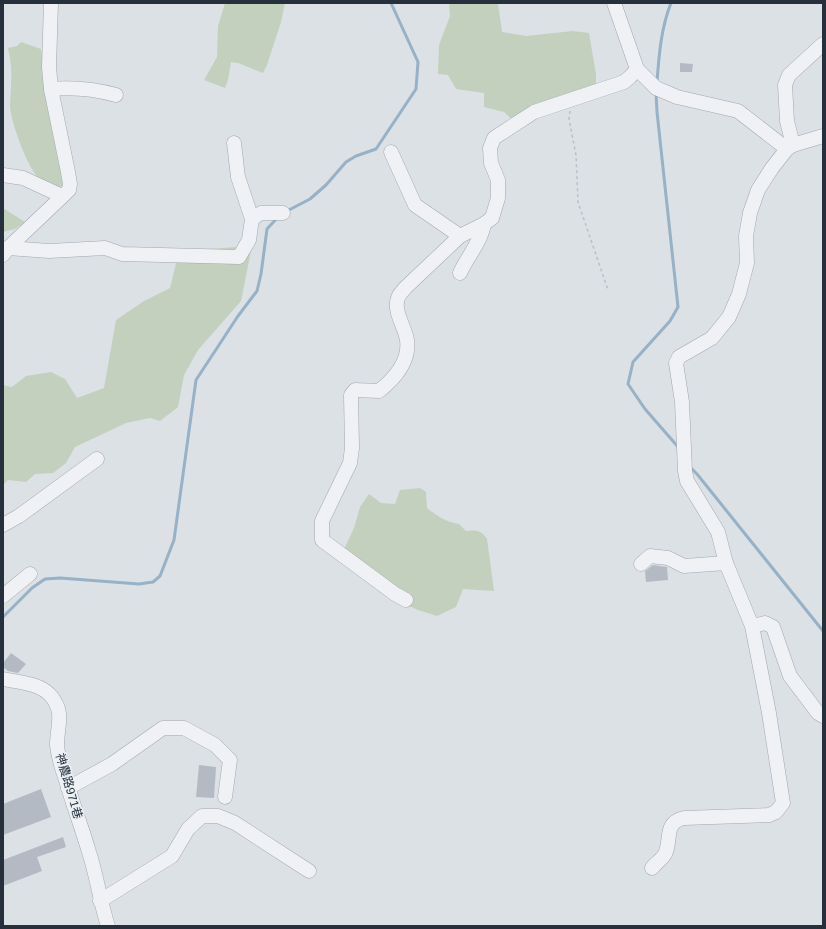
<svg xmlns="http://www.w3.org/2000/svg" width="826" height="929" viewBox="0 0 826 929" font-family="Arial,'Noto Sans TC',sans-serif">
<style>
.green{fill:#c3d0bd}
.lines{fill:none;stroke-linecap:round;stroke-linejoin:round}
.stream{stroke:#97b1c7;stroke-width:3}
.building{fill:#b3bac3}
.minor-casing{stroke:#a2a8b0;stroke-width:15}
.path{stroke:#bbbfc5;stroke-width:1.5;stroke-dasharray:3 3;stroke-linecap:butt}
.minor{stroke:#eff1f5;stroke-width:14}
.labels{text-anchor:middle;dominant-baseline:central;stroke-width:3;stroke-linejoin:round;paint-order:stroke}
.street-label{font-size:12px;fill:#26303c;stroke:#ebf0f4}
</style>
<rect width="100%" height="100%" fill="#dce1e6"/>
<g class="green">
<polygon points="225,3 285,3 281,22 267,65 263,73 238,63 231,62 228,80 225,88 204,80 217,57 218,26"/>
<polygon points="449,3 498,3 502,32 526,36 573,31 589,33 596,74 596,86 516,123 504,112 484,107 484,93 456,89 448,75 438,74 439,45 450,16"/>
<path d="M 21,42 L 41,49 L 63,186 C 57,188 48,187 43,183 C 28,171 12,125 10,107 C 10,100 11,92 11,85 C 12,73 11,60 8,48 L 17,46 Z"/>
<polygon points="3,208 25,222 15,229 3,232"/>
<polygon points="252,246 241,301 198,350 184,375 178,407 160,421 150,418 126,423 75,447 66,463 53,473 35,474 26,482 8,480 3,485 3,385 12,387 26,376 51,372 65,379 77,398 104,388 116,320 144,301 170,288 179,251"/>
<path d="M 420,488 L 426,492 L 427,508 C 437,516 446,522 459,524 L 466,531 C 476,530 481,530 487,539 L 494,591 L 463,589 L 456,607 L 437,616 L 418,610 L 391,598 L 341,556 L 354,528 L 360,507 L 369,494 L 381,503 L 395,504 L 400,490 Z"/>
</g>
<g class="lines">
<g class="stream">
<path d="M 657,82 C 659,55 661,28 671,3"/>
<polyline points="656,93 657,112 678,307 670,321 633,362 628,384 645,409 679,448"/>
<polyline points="287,211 310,199 326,185 346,162 356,156 376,149 416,89 418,62 391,3"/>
<polyline points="690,467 697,474 823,631"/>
<polyline points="3,617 32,588 45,579 60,578 139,584 153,582 160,576 174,540 196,380 238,316 257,291 261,274 267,229 278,217"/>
</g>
</g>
<g class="building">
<polygon points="680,63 693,64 692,72 680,72"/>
<polygon points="653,565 667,567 668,580 646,582 645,571"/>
<polygon points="11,653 26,664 18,673 8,671 3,667 3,663"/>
<polygon points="199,765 216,767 214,798 196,797"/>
<polygon points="41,789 51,817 3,835 3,804"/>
<polygon points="63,837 66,847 37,857 42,871 3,886 3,860"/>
</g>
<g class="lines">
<g class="minor-casing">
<g id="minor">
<polyline points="614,3 637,69 656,88 677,97 738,111 787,149"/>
<path d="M 51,89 C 73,87 94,89 116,95"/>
<polyline points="234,143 238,177 252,219 261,213 283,213"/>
<polyline points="793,145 787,121 785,85 789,75 823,44"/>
<polyline points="391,152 415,205 460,236 484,224"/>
<polyline points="3,175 23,178 62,196"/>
<polyline points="8,248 49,251 105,248 122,254 239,257 249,240 252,219"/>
<polyline points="3,255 8,248 69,190 70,184 68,172 51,89 49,67 51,3"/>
<path d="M 460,273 C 467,257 481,242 484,224 L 492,218 L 498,198 L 498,180 L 491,163 L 490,148 L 494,138 L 534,112 L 624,82 L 630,77 L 637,69"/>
<polyline points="3,525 19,516 97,459"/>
<polyline points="641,564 650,556 668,558 684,566 726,563"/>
<polyline points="3,596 30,574"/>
<path d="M 406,600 L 395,594 L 322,540 L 322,521 L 350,463 L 352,448 L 351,395 L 355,390 L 379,391 C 394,379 410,361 407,340 C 405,327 393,311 398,298 C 399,294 403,291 405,288 L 460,236"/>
<polyline points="752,626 765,623 773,627 790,676 818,713 823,716"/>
<path d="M 3,679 C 18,682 40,683 51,696 C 65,713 57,726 57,745 C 58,757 62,769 66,780 C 73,805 82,828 89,852 C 97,876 100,902 108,926"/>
<polyline points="68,788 112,764 163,728 184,728 215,745 230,760 225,797"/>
<path d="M 652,868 C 655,864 662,859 665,854 C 672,840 663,823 684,818 L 769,815 L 776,812 L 783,803 L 769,713 L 752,626 L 726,563 L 718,532 L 687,481 L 685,471 L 682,402 L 676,363 L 679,357 L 712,338 L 729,317 L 739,294 L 747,263 L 746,236 L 750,213 L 758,190 L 772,168 L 787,149 L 793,145 L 823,136"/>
<polyline points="100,901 172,856 188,829 202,816 218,816 235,823 309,871"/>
</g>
</g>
<polyline class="path" points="570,111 569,119 576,155 578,202 608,290"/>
<use href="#minor" class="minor"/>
</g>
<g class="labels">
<g class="street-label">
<text transform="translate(69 786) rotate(74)">神農路971巷</text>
</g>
</g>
<rect width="826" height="929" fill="none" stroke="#26303c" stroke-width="8"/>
</svg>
